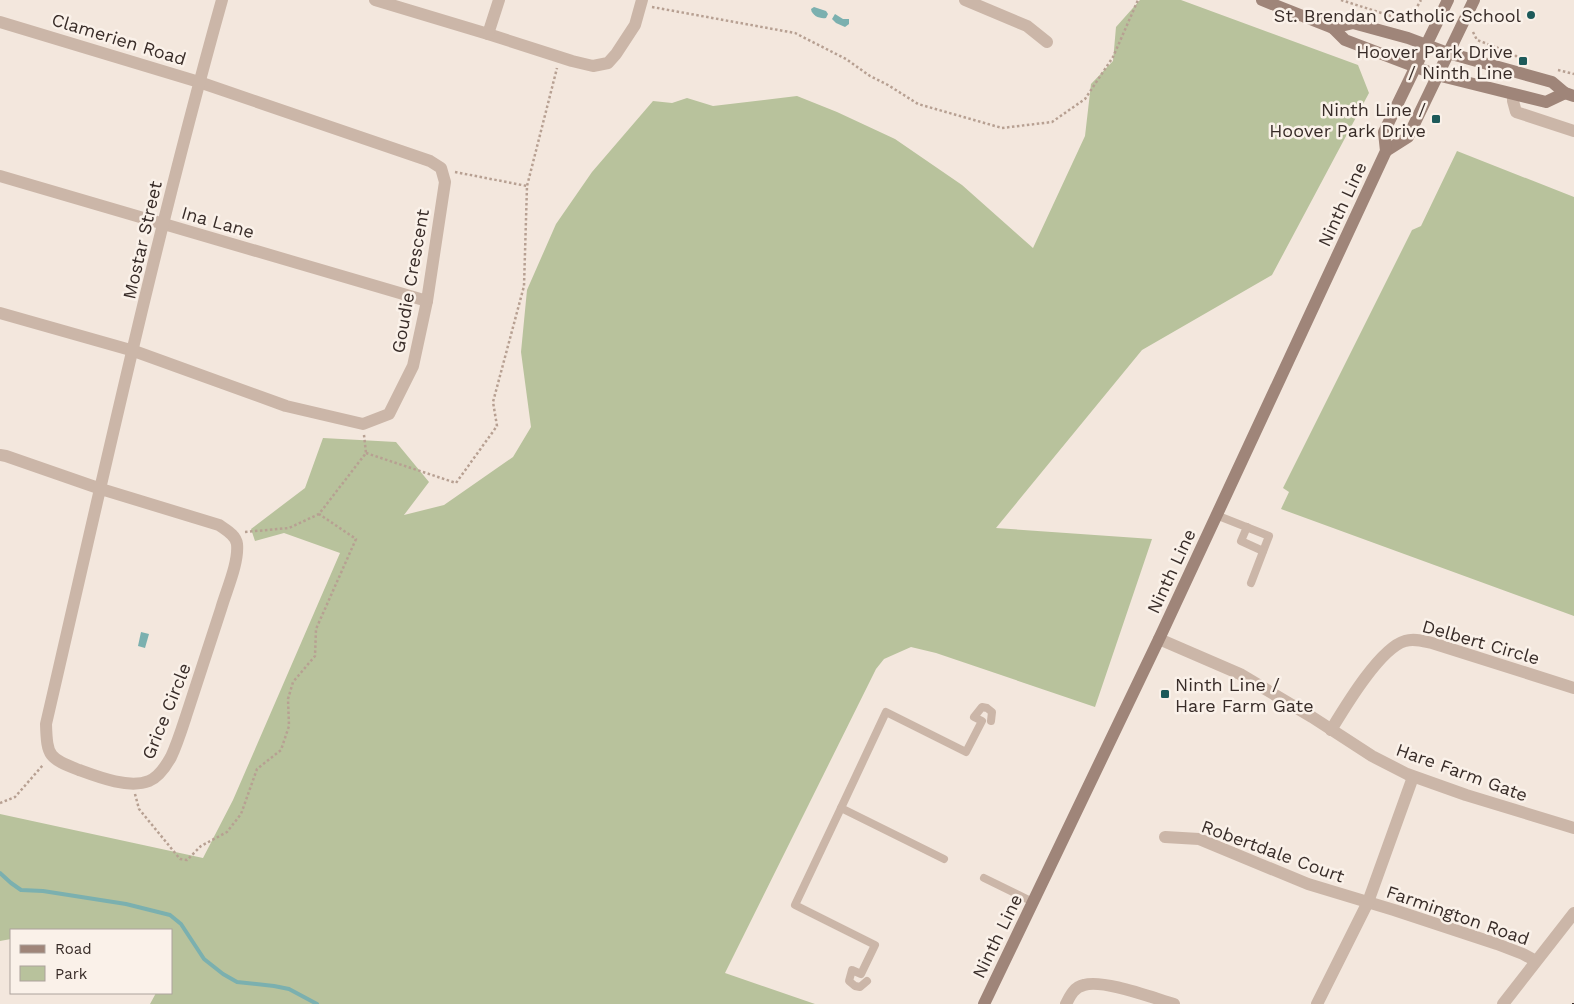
<svg xmlns="http://www.w3.org/2000/svg" width="1574" height="1004" viewBox="0 0 1574 1004" font-family="'Work Sans',sans-serif">
<style>
.green{fill:#b8c29c}
.water{fill:#7bb0af}
.lines{fill:none;stroke-linecap:round;stroke-linejoin:round}
.stream{stroke:#7bb0af;stroke-width:4}
.path{stroke:#b7a092;stroke-width:2.5;stroke-dasharray:2.5 2.5;stroke-linecap:butt}
.lane{stroke:#cbb6a8;stroke-width:8}
.street{stroke:#cbb6a8;stroke-width:12}
.secondary{stroke:#9f8579;stroke-width:12}
.rail{stroke:#382c28;stroke-width:4;stroke-dasharray:1 4;stroke-linecap:butt}
.poi-dot{fill:#1d5a5a;stroke:#faf1e9;stroke-width:2}
.labels{text-anchor:middle;dominant-baseline:central;stroke-width:5;stroke-linejoin:round;paint-order:stroke}
.poi-label{font-size:18px;fill:#382c28;stroke:#faf1e9;text-anchor:end}
.street-label{font-size:18px;fill:#382c28;stroke:#faf1e9}
</style>
<rect width="100%" height="100%" fill="#f3e7dd"/>
<g class="green">
<polygon points="1140,0 1181,0 1358,65 1369,93 1272,275 1142,350 996,528 1152,539 1095,707 936,653 911,647 884,659 876,669 725,973 815,1004 150,1004 156,993 171,993 171,930 11,930 11,939 0,941 0,814 203,858 233,800 340,553 284,533 255,541 251,529 305,488 323,438 396,442 429,482 404,515 444,505 513,457 531,427 521,352 527,290 556,224 592,172 653,101 672,103 687,98 713,106 797,96 837,112 895,139 962,185 1033,248 1085,136 1091,84 1113,61 1116,27"/>
<polygon points="1457,151 1574,197 1574,616 1281,509 1289,492 1283,488 1412,230 1421,226"/>
</g>
<g class="water">
<path d="M 814,7 L 826,11 L 828,14 L 826,18 C 820,19 812,16 811,9 Z"/>
<polygon points="835,14 843,19 849,19 849,24 845,27 836,23 832,19"/>
<polygon points="141,632 149,634 145,648 138,646"/>
</g>
<g class="lines">
<polyline class="stream" points="0,873 11,883 21,890 43,891 126,904 170,915 181,924 204,959 223,974 237,982 274,986 289,989 317,1004"/>
<g class="path">
<polyline points="1341,0 1397,18 1416,20"/>
<polyline points="652,7 795,33 846,59 870,76 888,85 918,104 1002,128 1052,122 1085,99 1113,57 1138,0"/>
<polyline points="1410,19 1421,0"/>
<polyline points="1473,32 1477,40 1514,54 1519,59"/>
<polyline points="1558,70 1574,74"/>
<polyline points="455,172 527,186"/>
<polyline points="366,453 456,483 497,426 493,402 524,286 527,186 557,68"/>
<polyline points="245,532 289,528 319,514 366,453 364,435"/>
<polyline points="135,794 139,809 180,859 187,860 201,846 227,832 241,814 257,769 281,750 289,726 288,699 293,682 315,656 316,629 356,539 319,514"/>
<polyline points="0,803 15,797 43,765"/>
</g>
<g class="lane">
<polyline points="1216,515 1269,536 1251,583"/>
<polyline points="1247,527 1241,541 1263,551"/>
<polyline points="841,808 886,712 966,752 982,721 974,717 982,707 987,708 992,712 991,721"/>
<polyline points="984,878 1033,902"/>
<polyline points="867,981 860,987 855,986 849,981 852,970 861,974 875,945 795,905 841,808 944,859"/>
</g>
<g class="street">
<polyline points="375,0 488,34 572,61 593,66 608,63 616,54 635,25 642,0"/>
<polyline points="965,0 1027,26 1047,42"/>
<polyline points="0,22 199,82 430,161 441,168 445,182 427,301 413,366 389,414 363,424 286,406 134,351 0,313"/>
<polyline points="488,34 499,0"/>
<polyline points="1513,94 1513,101 1516,112 1574,131"/>
<polyline points="0,176 427,301"/>
<path d="M 0,455 L 6,456 L 101,489 L 219,525 C 226,530 236,535 237,544 C 239,563 226,591 221,609 C 210,643 199,677 188,710 C 183,725 178,742 171,757 C 166,766 159,777 149,781 C 129,789 98,777 79,770 C 49,758 47,757 46,724 C 102,482 155,239 222,0"/>
<polyline points="1159,639 1240,674 1312,717 1372,756 1407,774 1466,795 1574,828"/>
<path d="M 1331,730 C 1345,707 1380,648 1405,641 C 1414,638 1423,641 1432,643 L 1574,688"/>
<polyline points="1165,837 1199,839 1308,884 1394,910 1497,944 1523,954 1536,961"/>
<path d="M 1066,1004 C 1070,996 1074,987 1084,985 C 1103,979 1153,998 1174,1004"/>
<polyline points="1317,1004 1368,902 1413,777"/>
<polyline points="1503,1004 1574,913"/>
</g>
<g class="secondary">
<polyline points="1262,0 1333,28 1345,40 1437,75 1546,102 1565,93"/>
<polyline points="1333,28 1353,23 1408,38 1448,53 1552,82 1565,93 1574,96"/>
<polyline points="1386,151 1408,137 1474,0"/>
<polyline points="984,1004 1159,639 1386,151 1384,132 1448,0"/>
</g>
<polyline class="rail" points="1574,1004 1574,1003"/>
</g>
<g class="poi-dot">
<circle cx="1531" cy="15" r="5"/>
<rect x="1518" y="56" width="10" height="10" rx="2.5"/>
<rect x="1431" y="114" width="10" height="10" rx="2.5"/>
<rect x="1160" y="689" width="10" height="10" rx="2.5"/>
</g>
<g class="labels">
<g class="poi-label">
<text x="1521" y="15">St. Brendan Catholic School</text>
<text x="1513" y="51">Hoover Park Drive<tspan x="1513" dy="21">/ Ninth Line</tspan></text>
<text x="1426" y="109">Ninth Line /<tspan x="1426" dy="21">Hoover Park Drive</tspan></text>
<text x="1175" y="684" text-anchor="start">Ninth Line /<tspan x="1175" dy="21">Hare Farm Gate</tspan></text>
</g>
<g class="street-label">
<text transform="translate(119 39) rotate(17)">Clamerien Road</text>
<text transform="translate(1342 204) rotate(-65)">Ninth Line</text>
<text transform="translate(218 222) rotate(16)">Ina Lane</text>
<text transform="translate(142 240) rotate(-77)">Mostar Street</text>
<text transform="translate(410 281) rotate(-80)">Goudie Crescent</text>
<text transform="translate(1171 571) rotate(-65)">Ninth Line</text>
<text transform="translate(1481 642) rotate(16)">Delbert Circle</text>
<text transform="translate(166 711) rotate(-68)">Grice Circle</text>
<text transform="translate(1462 772) rotate(20)">Hare Farm Gate</text>
<text transform="translate(1273 851) rotate(20)">Robertdale Court</text>
<text transform="translate(1458 915) rotate(19)">Farmington Road</text>
<text transform="translate(997 936) rotate(-64)">Ninth Line</text>
</g>
</g>
<rect x="10" y="929" width="162" height="65" fill="#faf1e9" stroke="#aca29c"/>
<rect x="20" y="945" width="25" height="8" fill="#9f8579" stroke="#aca29c"/>
<text x="55" y="954" font-size="15" fill="#382c28">Road</text>
<rect x="20" y="966" width="25" height="15" fill="#b8c29c" stroke="#aca29c"/>
<text x="55" y="979" font-size="15" fill="#382c28">Park</text>
</svg>
